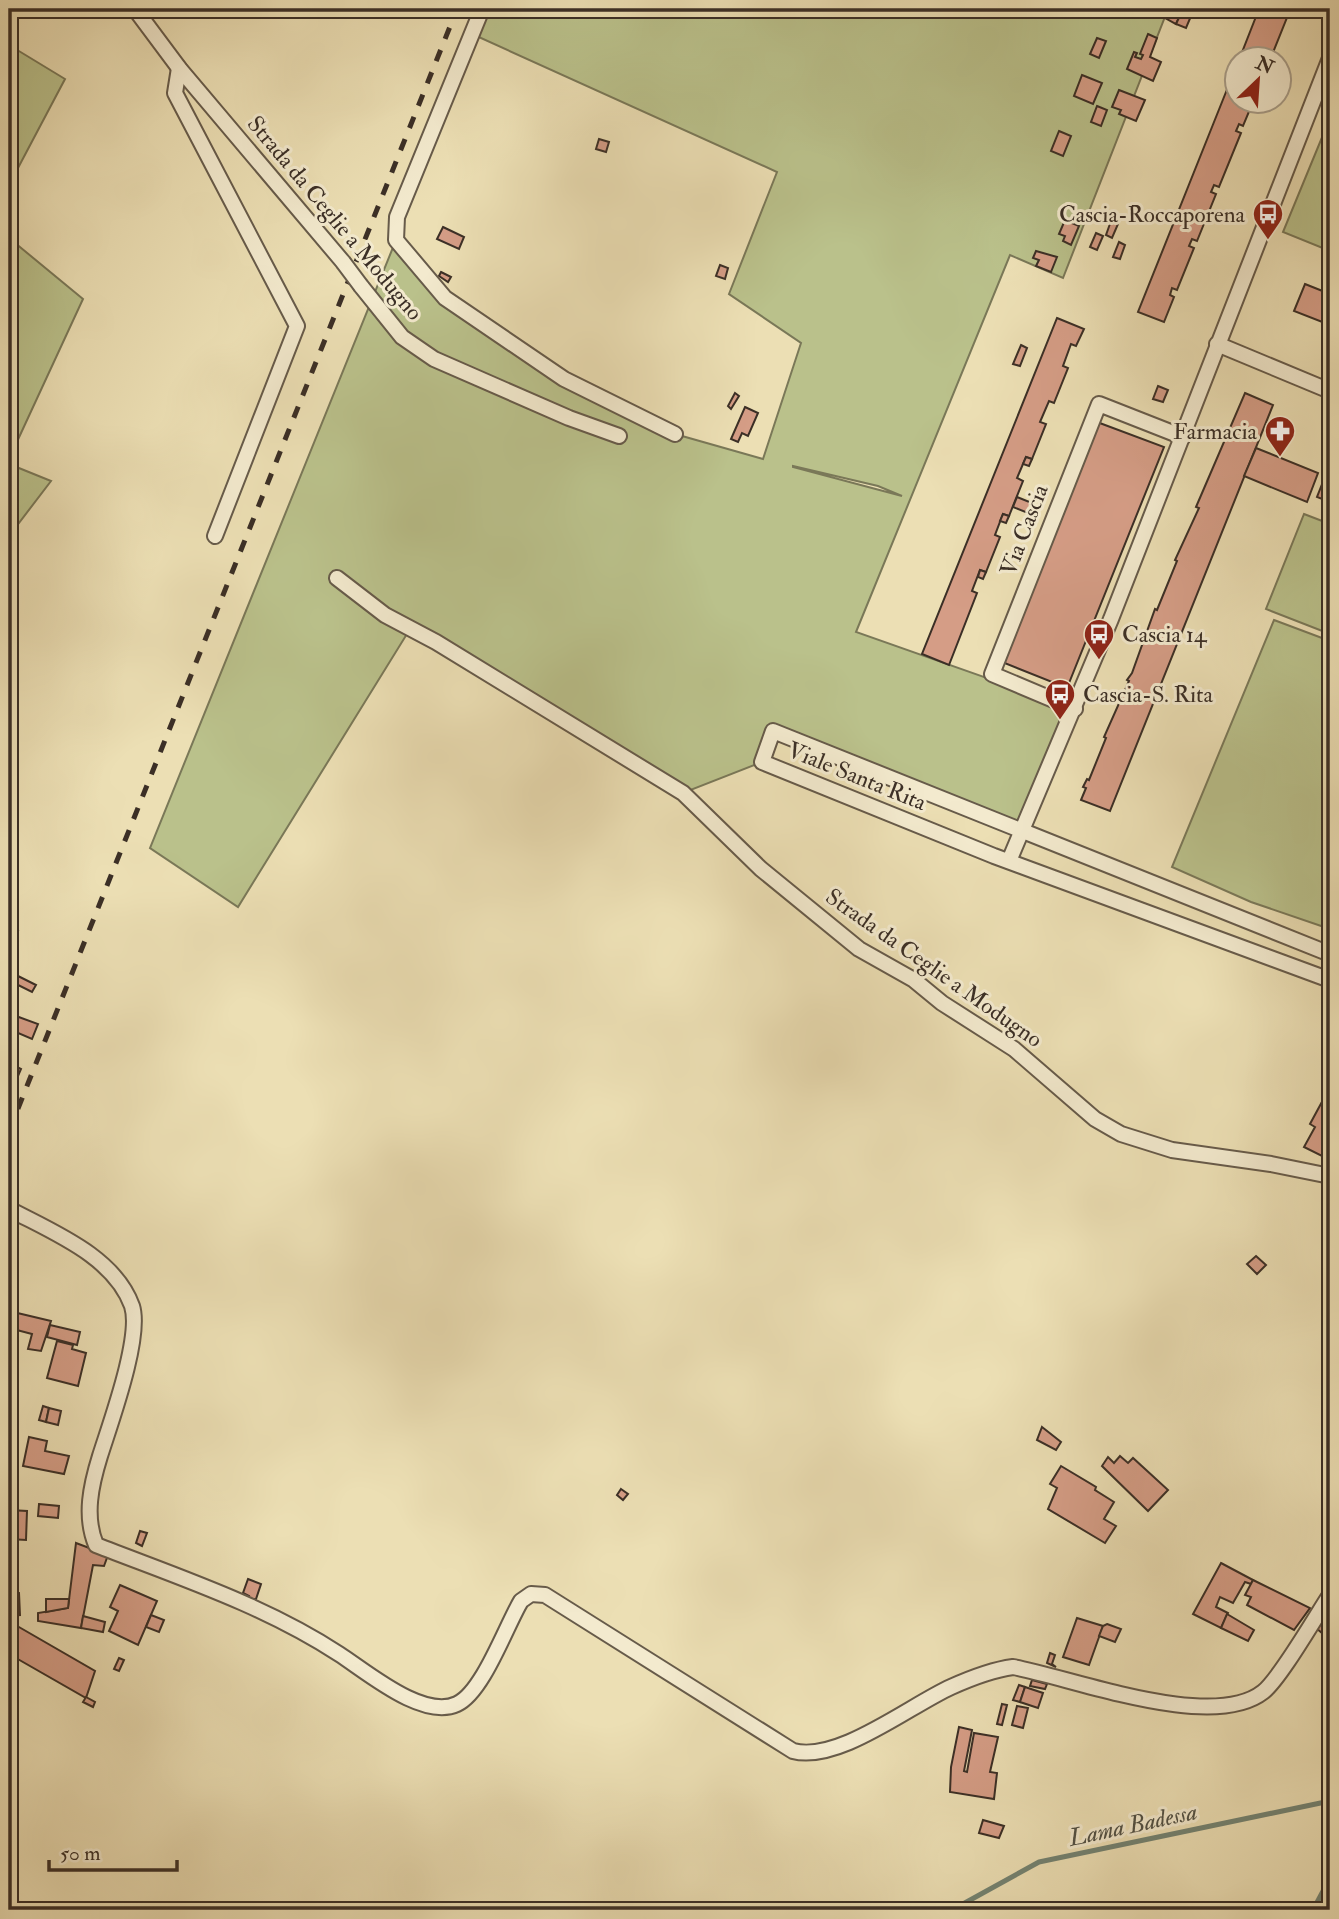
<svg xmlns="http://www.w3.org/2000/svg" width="1339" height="1919" viewBox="0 0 1339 1919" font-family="'IM FELL Double Pica',serif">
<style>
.green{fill:#bac18b;stroke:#7a7858;stroke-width:2;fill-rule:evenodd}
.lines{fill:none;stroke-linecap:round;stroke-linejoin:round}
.stream{stroke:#748473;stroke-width:5}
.building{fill:#d59d86;stroke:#3b2f26;stroke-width:2}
.minor-casing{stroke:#675b4a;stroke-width:18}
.minor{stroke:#f3eace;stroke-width:14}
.rail{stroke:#3b2f26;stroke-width:5;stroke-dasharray:12 12;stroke-linecap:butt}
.minor-bridge-casing{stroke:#675b4a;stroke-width:18;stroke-linecap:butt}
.minor-bridge{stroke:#f3eace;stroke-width:14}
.labels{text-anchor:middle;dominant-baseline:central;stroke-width:6;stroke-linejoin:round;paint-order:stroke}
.poi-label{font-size:23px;fill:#3b2f26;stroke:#f3eace;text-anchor:end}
.street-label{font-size:23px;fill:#3b2f26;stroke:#f3eace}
.water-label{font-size:24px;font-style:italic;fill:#535246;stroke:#f3eace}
</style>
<rect width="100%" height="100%" fill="#ecdfb4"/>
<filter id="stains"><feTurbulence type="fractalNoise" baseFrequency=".00286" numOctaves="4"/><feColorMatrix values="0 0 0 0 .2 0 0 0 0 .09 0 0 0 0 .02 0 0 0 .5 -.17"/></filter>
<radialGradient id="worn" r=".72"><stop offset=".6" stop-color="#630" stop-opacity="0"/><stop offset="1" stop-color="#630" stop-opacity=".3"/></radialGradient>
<g class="green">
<path d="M 482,9 L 1168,9 L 1063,278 L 1010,255 L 856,632 L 1075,709 L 1021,833 L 773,731 L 762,762 L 683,793 L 410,629 L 238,907 L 150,848 L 396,240 L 445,298 L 564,379 L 675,434 L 763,459 L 801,343 L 729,294 L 777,172 L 472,34 ZM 793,466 L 878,486 L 902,496 L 793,467 Z"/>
<polygon points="9,45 65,79 9,185"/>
<polygon points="1330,118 1330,251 1283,232"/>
<polygon points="9,238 83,299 9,459"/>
<polygon points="9,464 51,481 9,536"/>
<polygon points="1304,514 1330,524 1330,634 1266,609"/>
<polygon points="1274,620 1330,641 1330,929 1251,902 1172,867"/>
</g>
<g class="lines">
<g class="stream">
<polyline points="952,1910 1039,1862 1330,1801"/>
<polyline points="1313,1910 1330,1878"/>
</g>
</g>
<g class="building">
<polygon points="1160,9 1183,9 1176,24 1158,14"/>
<polygon points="1183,9 1194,9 1186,28 1176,24"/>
<polygon points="1259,9 1285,9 1283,13 1288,15 1270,60 1239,60"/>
<polygon points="1148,34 1157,38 1150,57 1161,62 1153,81 1127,69 1134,52 1137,53 1135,57 1141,59 1143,55 1140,54"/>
<polygon points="1097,38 1106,41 1099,58 1090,54"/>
<polygon points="1238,62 1238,102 1253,102 1243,126 1239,124 1236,131 1241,133 1219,187 1214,185 1211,192 1216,194 1197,241 1192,239 1189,246 1194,248 1177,290 1172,288 1170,295 1174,297 1164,322 1138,312"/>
<polygon points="1082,75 1102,83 1093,104 1074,96"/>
<polygon points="1119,90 1145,100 1136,121 1119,114 1121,110 1112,107"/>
<polygon points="1097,106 1107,110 1101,126 1091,122"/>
<polygon points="1059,131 1071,136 1063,156 1051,151"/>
<polygon points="599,139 609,142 606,152 596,149"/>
<polygon points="1065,220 1079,226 1071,245 1063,241 1065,236 1059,234"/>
<polygon points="1111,221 1118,224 1112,238 1106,235"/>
<polygon points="443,227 464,237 459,249 437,239"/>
<polygon points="1096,233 1103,236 1097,250 1090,247"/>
<polygon points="1119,242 1125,245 1120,259 1113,257"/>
<polygon points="1036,251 1057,257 1051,272 1036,266 1039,260 1033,258"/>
<polygon points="720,265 728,268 725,279 716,276"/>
<polygon points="441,272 451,277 448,282 439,276"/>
<polygon points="1305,284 1330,294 1330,325 1294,311"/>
<polygon points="1057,318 1084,329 1076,346 1071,344 1063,366 1068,368 1054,403 1049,401 1040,422 1046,424 1032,459 1026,457 1017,478 1023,481 1009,516 1003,514 995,535 1000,537 986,572 980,570 972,591 977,593 949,665 922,654"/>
<polygon points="1021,345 1027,348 1020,366 1013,364"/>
<polygon points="1158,386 1168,390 1163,402 1153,399"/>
<polygon points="735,393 739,396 731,409 728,406"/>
<polygon points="1245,393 1273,405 1110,811 1081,800 1086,788 1083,787 1087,779 1089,780 1106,738 1104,737 1129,681 1127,680 1132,673 1155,609 1157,610 1177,561 1175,560 1199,508 1196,507"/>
<polygon points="745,407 758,413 748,436 742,433 738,442 731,439"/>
<polygon points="1097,422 1164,447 1067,688 1002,662"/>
<polygon points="1256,448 1318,473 1307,502 1244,476"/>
<polygon points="1026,457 1032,459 1029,466 1023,464"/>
<polygon points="1330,464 1330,502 1317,497"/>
<polygon points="1017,497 1032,503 1028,513 1013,507"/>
<polygon points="1003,514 1009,516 1006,523 1000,521"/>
<polygon points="980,570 986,572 983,579 978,577"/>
<polygon points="9,927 18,931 9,952"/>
<polygon points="14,974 36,985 32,992 10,981"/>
<polygon points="16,1016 38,1024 32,1039 11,1030"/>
<polygon points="9,1063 21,1069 15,1083 9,1081"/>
<polygon points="1330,1087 1330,1142 1322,1156 1304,1147 1315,1127 1310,1124"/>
<polygon points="1256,1256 1266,1265 1257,1274 1247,1264"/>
<polygon points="9,1311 51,1321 41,1351 28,1349 32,1334 9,1328"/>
<polygon points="50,1325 80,1332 77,1345 47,1337"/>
<polygon points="57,1341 73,1345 72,1349 86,1353 78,1386 47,1378"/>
<polygon points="43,1406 49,1408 46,1422 39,1420"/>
<polygon points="49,1408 61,1411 58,1425 46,1422"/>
<polygon points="1042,1427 1061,1442 1056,1450 1037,1440"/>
<polygon points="29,1437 47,1441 45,1451 69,1456 64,1474 23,1466"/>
<polygon points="1120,1456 1128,1463 1133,1458 1168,1490 1148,1511 1102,1466 1108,1457 1114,1463"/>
<polygon points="1061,1466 1096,1487 1095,1490 1114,1502 1104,1519 1116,1526 1105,1543 1048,1509 1057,1488 1050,1484"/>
<polygon points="621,1489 628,1494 623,1500 617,1495"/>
<polygon points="39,1504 59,1506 58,1518 38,1516"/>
<polygon points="9,1510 27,1511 26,1540 9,1539"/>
<polygon points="140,1531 147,1533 142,1546 136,1543"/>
<polygon points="76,1543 108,1555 104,1566 93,1565 81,1628 38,1621 38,1613 68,1608"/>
<polygon points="1221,1563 1253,1580 1251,1584 1245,1582 1233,1603 1220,1597 1216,1607 1228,1613 1221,1628 1193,1614"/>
<polygon points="248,1579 261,1584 256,1599 248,1599 249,1596 243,1593"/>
<polygon points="1253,1580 1310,1608 1294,1630 1247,1605 1251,1597 1245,1595"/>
<polygon points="120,1585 157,1601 138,1645 109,1631 118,1611 110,1607"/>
<polygon points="19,1593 20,1615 9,1616 9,1594"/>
<polygon points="46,1599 69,1599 68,1608 46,1612"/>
<polygon points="1227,1614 1254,1630 1248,1641 1221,1628"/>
<polygon points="151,1615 164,1620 159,1632 146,1627"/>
<polygon points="83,1616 105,1622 103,1632 81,1628"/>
<polygon points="1077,1618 1103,1626 1089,1665 1063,1657"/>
<polygon points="1323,1620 1329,1625 1322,1633 1316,1628"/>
<polygon points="12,1623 95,1671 86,1698 9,1654 9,1626"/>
<polygon points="1107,1624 1121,1629 1115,1642 1099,1636 1103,1626"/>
<polygon points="1050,1653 1055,1655 1052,1664 1056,1667 1047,1663"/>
<polygon points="119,1658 124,1660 119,1671 114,1669"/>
<polygon points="1032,1680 1047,1684 1045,1689 1030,1686"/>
<polygon points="1019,1685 1025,1687 1020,1702 1013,1700"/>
<polygon points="1025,1687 1043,1693 1038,1708 1020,1702"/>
<polygon points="86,1697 95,1702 93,1707 83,1702"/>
<polygon points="1002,1704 1007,1705 1002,1725 997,1724"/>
<polygon points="1017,1706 1028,1708 1023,1728 1012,1725"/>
<polygon points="959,1727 972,1730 964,1771 967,1772 974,1733 998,1737 990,1772 997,1773 994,1799 950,1792 951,1767"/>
<polygon points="983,1820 1004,1826 999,1838 979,1833"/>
</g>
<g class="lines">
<g class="minor-casing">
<g id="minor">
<polyline points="135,9 179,68 343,262"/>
<polyline points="482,9 397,217 396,240 445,298 564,379 675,434"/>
<polyline points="179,68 175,93 297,326 215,536"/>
<polyline points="361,286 402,337 434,359 569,418 619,436"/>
<polyline points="1217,344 1330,391"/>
<polyline points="337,578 385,615 436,642 683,793 761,869 859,949 914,980 942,1003 1014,1049 1095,1119 1121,1134 1172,1150 1271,1164 1330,1176"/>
<polyline points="1075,709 992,674 1099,404 1183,437"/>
<polyline points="1009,861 1111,619 1330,58"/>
<polyline points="1330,954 773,731 762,762 994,856 1330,980"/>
<path d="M 9,1209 C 52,1232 114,1256 132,1306 C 142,1337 110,1424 100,1456 C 91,1485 84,1516 96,1545 C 178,1577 264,1605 339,1654 C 367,1672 423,1720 457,1704 C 483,1692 506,1626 521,1601 L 531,1594 L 545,1595 L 793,1751 C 838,1763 909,1706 951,1687 C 971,1678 991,1670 1013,1667 C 1073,1678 1212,1732 1263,1692 C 1280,1679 1316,1616 1330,1595"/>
</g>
</g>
<use href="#minor" class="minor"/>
<polyline class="rail" points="9,1131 457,9"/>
<g class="minor-bridge-casing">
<polyline id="minor-bridge" points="343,262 361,286"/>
</g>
<use href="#minor-bridge" class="minor-bridge"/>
</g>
<defs>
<g id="bus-pin" transform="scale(1.575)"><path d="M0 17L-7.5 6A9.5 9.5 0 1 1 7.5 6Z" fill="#8f2418" stroke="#f3eace"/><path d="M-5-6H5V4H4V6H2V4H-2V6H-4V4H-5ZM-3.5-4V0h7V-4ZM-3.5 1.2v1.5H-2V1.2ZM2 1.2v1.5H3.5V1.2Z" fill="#fff"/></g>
<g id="pharmacy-pin" transform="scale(1.575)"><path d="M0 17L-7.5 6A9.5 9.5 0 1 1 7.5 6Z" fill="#8f2418" stroke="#f3eace"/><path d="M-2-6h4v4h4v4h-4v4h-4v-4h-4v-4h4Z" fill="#fff"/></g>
</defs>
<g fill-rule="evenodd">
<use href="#bus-pin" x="1268" y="214"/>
<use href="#pharmacy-pin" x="1280" y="431"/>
<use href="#bus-pin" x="1099" y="634"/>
<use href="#bus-pin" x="1060" y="694"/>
</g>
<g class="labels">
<g class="poi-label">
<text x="1245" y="214">Cascia-Roccaporena</text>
<text x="1257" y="431">Farmacia</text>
<text x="1122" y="634" text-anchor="start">Cascia 14</text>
<text x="1083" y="694" text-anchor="start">Cascia-S. Rita</text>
</g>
<g class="street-label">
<text transform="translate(335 218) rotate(50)">Strada da Ceglie a Modugno</text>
<text transform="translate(1024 530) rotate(-69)">Via Cascia</text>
<text transform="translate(857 776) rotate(22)">Viale Santa Rita</text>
<text transform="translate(934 968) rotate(35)">Strada da Ceglie a Modugno</text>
</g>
<g class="water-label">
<text transform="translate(1133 1825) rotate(-12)">Lama Badessa</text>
</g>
</g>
<rect width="1339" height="1919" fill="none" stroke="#ecdfb4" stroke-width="35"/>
<rect x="10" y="10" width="1318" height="1898" fill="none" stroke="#3b2f26" stroke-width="3.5"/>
<rect x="18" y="18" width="1304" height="1884" fill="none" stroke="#3b2f26" stroke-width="2"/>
<g transform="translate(1258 80) rotate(25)"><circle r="33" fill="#f3eace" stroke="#a99f8b" stroke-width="2"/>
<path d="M0-5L12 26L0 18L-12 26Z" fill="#8f2418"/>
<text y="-10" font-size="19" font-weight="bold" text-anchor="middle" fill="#3b2f26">N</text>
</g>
<path d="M49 1860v10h128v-10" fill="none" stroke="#3b2f26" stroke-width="3.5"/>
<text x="60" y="1860" font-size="21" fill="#3b2f26" stroke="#f3eace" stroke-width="5" paint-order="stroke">50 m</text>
<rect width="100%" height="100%" filter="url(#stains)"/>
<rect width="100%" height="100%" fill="url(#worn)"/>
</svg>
